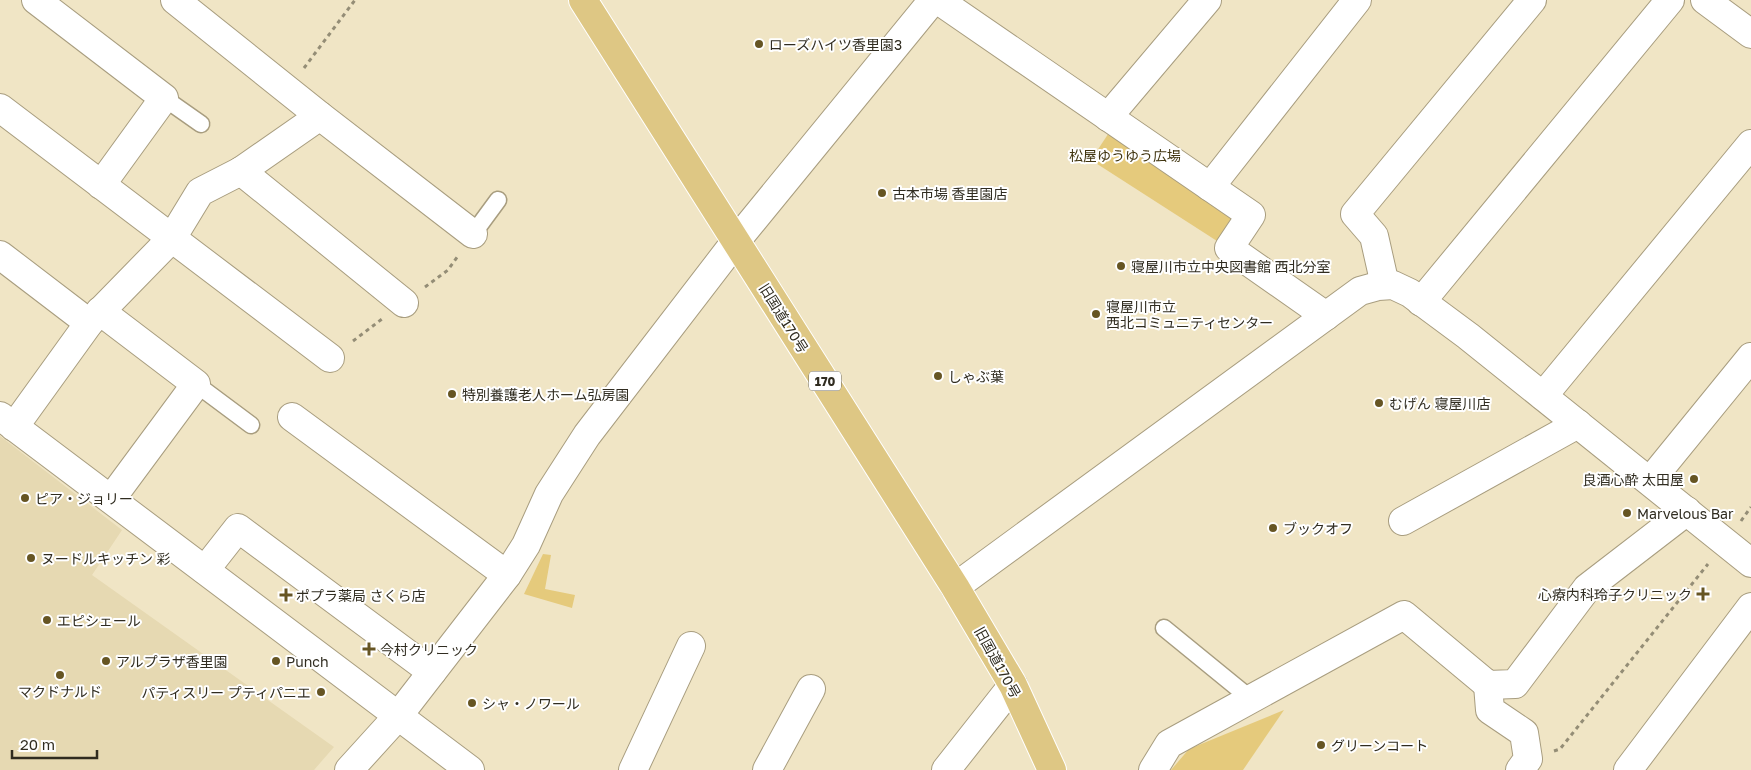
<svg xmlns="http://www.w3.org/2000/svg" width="1751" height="770" viewBox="0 0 1751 770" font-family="'Golos Text','Noto Sans JP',sans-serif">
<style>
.built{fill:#e6d9b2}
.green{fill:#e5ca7c}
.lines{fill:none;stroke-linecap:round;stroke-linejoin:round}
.service-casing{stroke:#a89d7f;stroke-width:19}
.minor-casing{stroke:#a89d7f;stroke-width:30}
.tertiary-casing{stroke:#a89d7f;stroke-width:30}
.trunk-casing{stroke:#fff;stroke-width:30}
.path{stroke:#948d76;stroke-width:3;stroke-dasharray:4 4;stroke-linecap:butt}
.service{stroke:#fff;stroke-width:16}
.minor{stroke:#fff;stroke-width:28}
.tertiary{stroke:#fff;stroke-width:28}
.trunk{stroke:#dec784;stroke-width:28}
.poi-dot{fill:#665523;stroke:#fff;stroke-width:2}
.labels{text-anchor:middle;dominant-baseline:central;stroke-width:4;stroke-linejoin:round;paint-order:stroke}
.shield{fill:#fff;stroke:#6e6b63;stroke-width:1}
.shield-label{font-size:12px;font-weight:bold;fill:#302c20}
.poi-label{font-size:14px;fill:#302c20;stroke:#fff;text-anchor:start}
.park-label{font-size:14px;fill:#413510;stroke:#fff}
.street-label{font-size:14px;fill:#302c20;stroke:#fff}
</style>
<rect width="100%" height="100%" fill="#f0e5c5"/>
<polygon class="built" points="0,436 122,530 92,575 334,747 314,770 0,770"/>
<g class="green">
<polygon points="1116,122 1251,215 1231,250 1091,160"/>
<polygon points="543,554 551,555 545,589 575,595 572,608 524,594"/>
<polygon points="1284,710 1243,770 1171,770 1189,749"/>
</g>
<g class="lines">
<g class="service-casing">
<g id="service">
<polyline points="164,98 201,124"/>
<polyline points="473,234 498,200"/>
<polyline points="196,384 251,425"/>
<polyline points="1164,628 1251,699"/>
</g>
</g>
<g class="minor-casing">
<g id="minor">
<polyline points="36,0 164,98 101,185"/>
<polyline points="175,0 320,116 473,234"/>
<polyline points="938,0 1251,215 1229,248 1326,316"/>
<polyline points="1705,0 1751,34"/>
<polyline points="0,108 330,358"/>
<polyline points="1108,117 1207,0"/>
<polyline points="241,171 404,303"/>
<polyline points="1210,187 1357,0"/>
<polyline points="736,241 933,0"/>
<polyline points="0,255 89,323"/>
<polyline points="1385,285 1374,236 1355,214 1532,0"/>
<polyline points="1421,302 1670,0"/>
<polyline points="100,311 196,384 111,499"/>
<polyline points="1543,396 1751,144"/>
<polyline points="0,416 470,770"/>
<polyline points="292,417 507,575"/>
<polyline points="14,427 89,323 172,238 200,192 241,171 320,116"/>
<polyline points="1650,481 1751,357"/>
<polyline points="1403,521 1578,424"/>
<polyline points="205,570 238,528 432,672"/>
<polyline points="1488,685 1490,710 1524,733 1528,759 1520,770"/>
<polyline points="633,770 691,646"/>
<polyline points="767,770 811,689"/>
<polyline points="946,770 1013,685"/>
<polyline points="1153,770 1169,744 1404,615 1488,685 1515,684 1587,588 1687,511"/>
<polyline points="1628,770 1751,607"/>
</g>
</g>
<g class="tertiary-casing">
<g id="tertiary">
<polyline points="955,587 1360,291 1378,286 1393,285 1410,293 1468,336 1751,563"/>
<polyline points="349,770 398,716 507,575 526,545 549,494 587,435 736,241"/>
</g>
</g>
<g class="trunk-casing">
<polyline id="trunk" points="583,0 955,587 1013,685 1052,770"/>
</g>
<g class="path">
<polyline points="304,68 355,0"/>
<polyline points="425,287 448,270 458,256"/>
<polyline points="353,341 382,319"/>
<polyline points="1741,521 1751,507"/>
<polyline points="1554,751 1560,749 1708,564"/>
</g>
<use href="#service" class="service"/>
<use href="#minor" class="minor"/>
<use href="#tertiary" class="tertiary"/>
<use href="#trunk" class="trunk"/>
</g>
<g class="poi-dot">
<circle cx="759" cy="44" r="5"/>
<circle cx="882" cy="193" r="5"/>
<circle cx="1121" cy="266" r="5"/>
<circle cx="1096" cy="314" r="5"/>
<circle cx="938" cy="376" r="5"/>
<circle cx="452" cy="394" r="5"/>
<circle cx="1379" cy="403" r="5"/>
<circle cx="1694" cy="479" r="5"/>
<circle cx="25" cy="498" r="5"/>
<circle cx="1627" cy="513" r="5"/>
<circle cx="1273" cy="528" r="5"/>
<circle cx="31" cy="558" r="5"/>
<path d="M1700.5 586.5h5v5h5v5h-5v5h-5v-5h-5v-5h5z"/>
<path d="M283.5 587.5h5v5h5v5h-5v5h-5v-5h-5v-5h5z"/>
<circle cx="47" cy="620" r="5"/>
<path d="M366.5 641.5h5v5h5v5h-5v5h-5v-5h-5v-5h5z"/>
<circle cx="106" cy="661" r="5"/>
<circle cx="276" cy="661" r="5"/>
<circle cx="60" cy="675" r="5"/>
<circle cx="321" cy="692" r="5"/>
<circle cx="472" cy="703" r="5"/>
<circle cx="1321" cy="745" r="5"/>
</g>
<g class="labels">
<rect class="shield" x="809" y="371.5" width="32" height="19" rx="4"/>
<g class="shield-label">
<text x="825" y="381">170</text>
</g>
<g class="poi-label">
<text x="769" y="44">ローズハイツ香里園3</text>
<text x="892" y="193">古本市場 香里園店</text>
<text x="1131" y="266">寝屋川市立中央図書館 西北分室</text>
<text x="1106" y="306">寝屋川市立<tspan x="1106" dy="16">西北コミュニティセンター</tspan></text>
<text x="948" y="376">しゃぶ葉</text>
<text x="462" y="394">特別養護老人ホーム弘房園</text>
<text x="1389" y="403">むげん 寝屋川店</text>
<text x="1684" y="479" text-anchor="end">良酒心酔 太田屋</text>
<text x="35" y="498">ピア・ジョリー</text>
<text x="1637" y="513">Marvelous Bar</text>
<text x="1283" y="528">ブックオフ</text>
<text x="41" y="558">ヌードルキッチン 彩</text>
<text x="1692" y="594" text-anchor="end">心療内科玲子クリニック</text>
<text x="296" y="595">ポプラ薬局 さくら店</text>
<text x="57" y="620">エピシェール</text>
<text x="380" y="649">今村クリニック</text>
<text x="116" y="661">アルプラザ香里園</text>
<text x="286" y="661">Punch</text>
<text x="60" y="691" text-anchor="middle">マクドナルド</text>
<text x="311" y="692" text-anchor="end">パティスリー プティパニエ</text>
<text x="482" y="703">シャ・ノワール</text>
<text x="1331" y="745">グリーンコート</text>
</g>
<g class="park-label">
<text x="1125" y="155">松屋ゆうゆう広場</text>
</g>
<g class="street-label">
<text transform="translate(784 318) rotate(58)">旧国道170号</text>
<text transform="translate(998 662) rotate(61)">旧国道170号</text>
</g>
</g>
<path d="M12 750v8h85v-8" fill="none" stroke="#302c20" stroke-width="2.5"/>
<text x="20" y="750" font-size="15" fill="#302c20" stroke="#ffffff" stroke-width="4" paint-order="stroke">20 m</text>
</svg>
